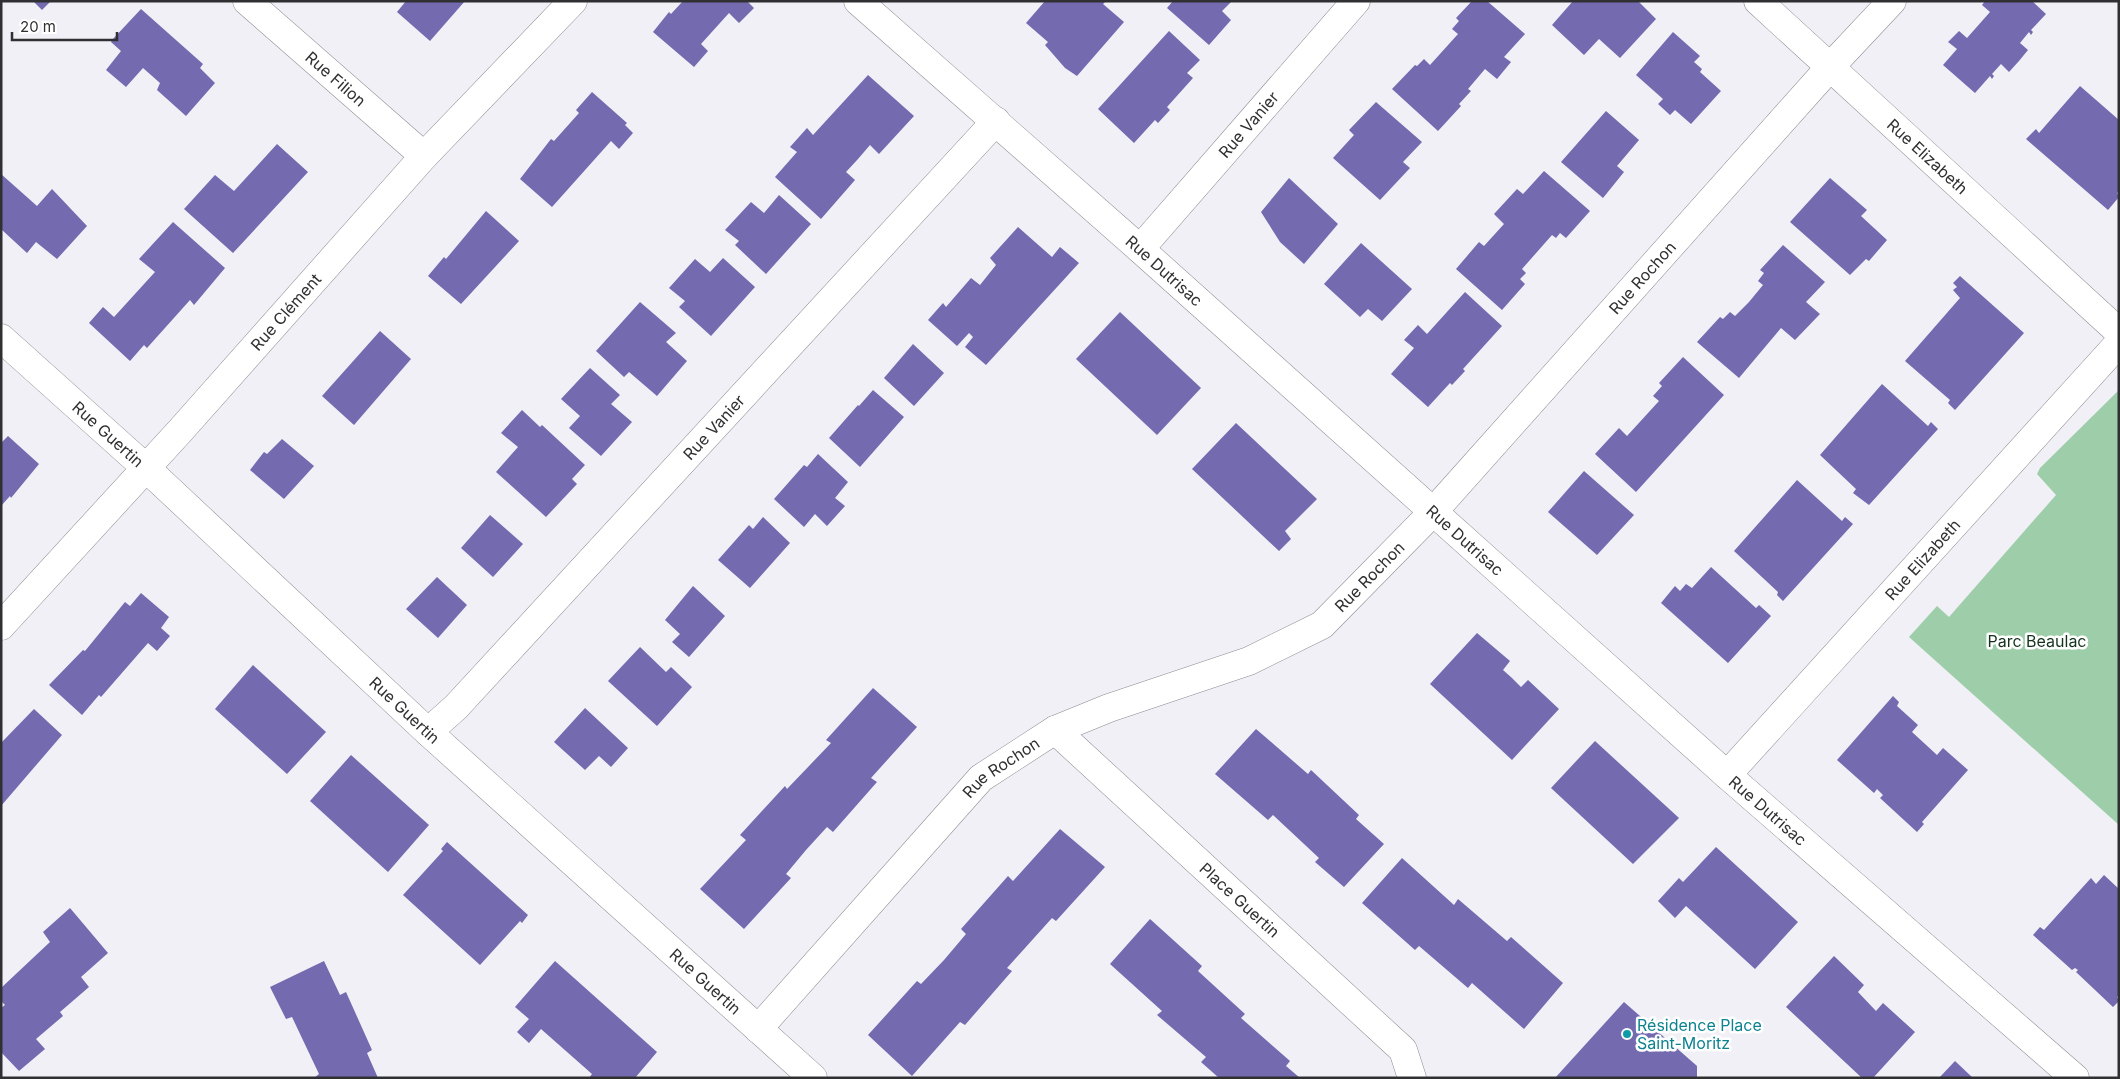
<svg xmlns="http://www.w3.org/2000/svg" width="2120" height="1079" viewBox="0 0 2120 1079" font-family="Inter,sans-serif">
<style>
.green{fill:#9ecea9}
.building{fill:#736ab0}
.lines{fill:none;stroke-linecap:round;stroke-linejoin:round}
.minor-casing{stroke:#8d8d92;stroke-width:29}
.minor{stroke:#fff;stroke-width:28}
.culture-dot{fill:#0f9aa8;stroke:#fff;stroke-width:2}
.labels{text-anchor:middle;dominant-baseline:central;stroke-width:5;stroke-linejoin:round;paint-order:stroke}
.street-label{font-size:16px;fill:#303032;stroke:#fff}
.park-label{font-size:16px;fill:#14331e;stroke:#fff}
.culture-label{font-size:16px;fill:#0d838f;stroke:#fff;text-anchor:start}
</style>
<rect width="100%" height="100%" fill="#f0f0f6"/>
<polygon class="green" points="2119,390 2119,825 1909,637 1937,606 1949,617 2056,495 2037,474 2040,468"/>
<g class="building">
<polygon points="33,1 51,1 42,10"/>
<polygon points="406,1 465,1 430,41 397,12"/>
<polygon points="683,1 747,1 754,8 739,23 729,13 701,44 708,51 694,67 653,32 669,12 671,14"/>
<polygon points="1045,1 1106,1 1103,4 1124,22 1077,76 1065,68 1045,45 1048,42 1026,23"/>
<polygon points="1173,1 1232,1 1222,11 1231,20 1209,45 1167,8"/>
<polygon points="1472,1 1487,1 1525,34 1504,57 1511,62 1497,79 1485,69 1468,89 1471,91 1459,104 1461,106 1438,131 1392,89 1415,65 1417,66 1424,59 1430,65 1458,34 1452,29 1459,21 1456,18"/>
<polygon points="1573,1 1638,1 1656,19 1620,58 1599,39 1584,55 1552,25"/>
<polygon points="1985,1 2032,1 2046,14 2031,30 2033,32 2031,35 2029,32 2020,43 2028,50 2019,61 2009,72 2001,64 1992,74 1994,76 1992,79 1990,76 1975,93 1943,65 1957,49 1948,42 1959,31 1967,38 1990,12 1982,5"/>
<polygon points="141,9 203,64 200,68 215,83 186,116 157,90 160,83 143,68 126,87 106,70 121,51 111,42 112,40"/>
<polygon points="1169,31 1200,60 1187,73 1193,78 1167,107 1170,110 1158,123 1155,120 1134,143 1098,109"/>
<polygon points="1673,32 1700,56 1694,62 1702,69 1700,72 1721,91 1691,124 1675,110 1670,115 1658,104 1663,99 1636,75"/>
<polygon points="868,75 914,116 879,154 870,145 858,159 846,172 855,180 821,219 775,177 797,152 790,147 807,128 813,135"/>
<polygon points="2080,86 2119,120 2119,191 2117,193 2119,197 2108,210 2026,139 2036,129 2039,133"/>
<polygon points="592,92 627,123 625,125 633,133 619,149 611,141 552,207 520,179 551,139 554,141 579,113 576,110"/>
<polygon points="1376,102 1422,142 1403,162 1410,168 1380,200 1333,158 1354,135 1349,130"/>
<polygon points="1606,111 1639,140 1617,166 1624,172 1603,198 1561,162"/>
<polygon points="277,144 308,172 233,253 184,209 215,175 234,191"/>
<polygon points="1544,171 1590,211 1566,238 1560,233 1556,238 1552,235 1522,269 1526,273 1520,279 1525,284 1502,310 1456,269 1479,242 1484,246 1504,224 1494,214 1517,189 1523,194"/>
<polygon points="1,174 37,206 52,189 87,226 57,259 36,242 27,253 1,229"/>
<polygon points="1289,178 1338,224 1304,264 1280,242 1261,212"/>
<polygon points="1830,178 1867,210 1861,216 1887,240 1869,261 1866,259 1850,275 1790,222"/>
<polygon points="779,195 811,224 766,274 735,245 739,241 725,230 751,202 764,213"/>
<polygon points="486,211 519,241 461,304 428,276 444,257 446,259"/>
<polygon points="173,222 225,268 194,305 190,300 147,348 144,345 130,361 89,323 103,307 114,317 155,272 139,259"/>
<polygon points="1018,227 1052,257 1060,247 1079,263 986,365 965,347 973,337 969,333 957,346 928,320 943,303 946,307 971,278 980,285 996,265 990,258"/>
<polygon points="1361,243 1412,289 1382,321 1368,309 1360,317 1324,284"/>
<polygon points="1783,245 1825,282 1806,302 1820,314 1795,340 1781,328 1739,378 1697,342 1720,317 1723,319 1730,312 1735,316 1749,302 1763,285 1758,281 1764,273 1760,270"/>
<polygon points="723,258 755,287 711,336 679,307 685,301 669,288 695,259 710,272"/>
<polygon points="1960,276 2024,333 1955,410 1948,403 1950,400 1905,361 1960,298 1953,290 1957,287 1953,283"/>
<polygon points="1465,292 1502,326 1463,369 1465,371 1452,385 1450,383 1428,407 1391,374 1414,348 1404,340 1418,325 1427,334"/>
<polygon points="640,302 676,333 666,342 687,361 657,396 629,372 624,377 596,351"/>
<polygon points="1120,312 1201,388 1157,435 1076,359"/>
<polygon points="380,331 411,359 354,425 322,396"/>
<polygon points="913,344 944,373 914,406 884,378"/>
<polygon points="1683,357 1724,395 1636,492 1595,454 1619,428 1627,436 1659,401 1653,396 1662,386 1659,383"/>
<polygon points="590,368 620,395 611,404 632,422 601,456 569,428 580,416 561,399"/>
<polygon points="1882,384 1928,426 1931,422 1938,429 1869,505 1853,493 1856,489 1820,455"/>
<polygon points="873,390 904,417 860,467 829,438 858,405 859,406"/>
<polygon points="522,410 540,427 542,425 585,465 572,479 577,484 546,517 496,472 518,447 501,433"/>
<polygon points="1236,423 1317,499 1285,531 1291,539 1279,551 1192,469"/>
<polygon points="8,436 39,464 11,498 10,496 1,506 1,443"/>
<polygon points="282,439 314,466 284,499 250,470 264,452 267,454"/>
<polygon points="818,454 848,482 835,498 845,506 827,526 815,514 804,527 774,499 804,465 807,467"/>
<polygon points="1584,471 1634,515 1597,555 1548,512"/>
<polygon points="1797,480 1842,521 1845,517 1853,524 1783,601 1777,595 1778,592 1734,551"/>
<polygon points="490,515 523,544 493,577 461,548"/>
<polygon points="763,517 790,543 750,588 718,560 749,525 753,529"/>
<polygon points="1711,567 1756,608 1759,605 1771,616 1728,663 1661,603 1675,586 1680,591 1686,584 1692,588"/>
<polygon points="437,577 467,605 438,638 406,609"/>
<polygon points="693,586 725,616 689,657 672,642 680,634 665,620"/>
<polygon points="141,593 169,617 161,628 170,636 157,651 148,643 101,697 99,695 82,715 49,685 83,650 85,651 125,602 130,606"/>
<polygon points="1477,633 1510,661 1503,670 1512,678 1521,687 1528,680 1559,709 1512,760 1430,684"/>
<polygon points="640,647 666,672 671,667 692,687 657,726 608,681"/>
<polygon points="253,665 326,732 287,774 215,709"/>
<polygon points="873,688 917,727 871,778 877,782 833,832 827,827 806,850 786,874 791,878 744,929 700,889 746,840 740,835 785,786 787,789 831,743 826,740"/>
<polygon points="1893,696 1899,702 1897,706 1918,725 1912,732 1937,755 1943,748 1968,770 1922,822 1924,824 1917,832 1880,798 1883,795 1877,789 1874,793 1837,760"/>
<polygon points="585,708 628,748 611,767 599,756 585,770 554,742"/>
<polygon points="34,709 62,735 1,806 1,743"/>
<polygon points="1256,729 1308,774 1311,770 1359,815 1356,819 1384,844 1344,887 1315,862 1319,858 1273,815 1268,820 1215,774"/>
<polygon points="1595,741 1679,818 1633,864 1551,788"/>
<polygon points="351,755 429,825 388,872 310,801"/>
<polygon points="1060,829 1105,867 1056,921 1052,918 1007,968 1012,971 965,1025 960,1022 912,1076 868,1035 917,981 921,984 944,960 966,934 961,929 1008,876 1013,881"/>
<polygon points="447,842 528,915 522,923 520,921 480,965 403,895 443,851 441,849"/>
<polygon points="1716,847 1798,922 1755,969 1686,906 1675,918 1658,901 1679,878 1683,882"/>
<polygon points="1402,858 1454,905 1458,899 1507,941 1511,937 1563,983 1524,1029 1472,983 1468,988 1419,946 1415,950 1362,903"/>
<polygon points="2104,875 2119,889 2119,995 2117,997 2119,1001 2113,1007 2076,972 2078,970 2075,968 2072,970 2033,935 2040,927 2044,930 2091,878 2096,884"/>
<polygon points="70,908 108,953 81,977 89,987 60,1012 63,1016 36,1039 45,1049 19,1071 1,1052 1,1008 5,1005 1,1001 1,988 50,942 43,932"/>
<polygon points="1150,919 1202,966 1198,971 1245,1014 1241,1018 1290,1061 1286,1066 1300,1078 1219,1078 1201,1062 1206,1057 1157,1015 1162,1011 1110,964"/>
<polygon points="1834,956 1864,985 1858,992 1876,1011 1883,1003 1915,1032 1873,1078 1862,1078 1786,1007"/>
<polygon points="324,961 340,995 346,992 372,1050 367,1053 378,1078 314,1078 319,1074 292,1017 286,1019 270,987"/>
<polygon points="555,961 657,1052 635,1078 589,1078 592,1074 541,1029 529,1043 517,1032 529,1019 515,1007"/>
<polygon points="1624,1002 1697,1066 1697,1078 1555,1078"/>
<polygon points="1955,1061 1973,1078 1939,1078"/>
</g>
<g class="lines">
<g class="minor-casing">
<g id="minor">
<path id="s1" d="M 247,1 L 424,156"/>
<path id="s2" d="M 858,1 L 1140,249 L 1727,775 L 2075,1078"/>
<path id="s3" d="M 1758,1 L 2119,332"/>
<path id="s4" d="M 1140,249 L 1356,1"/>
<path id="s5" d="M 1,338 L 146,468 L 428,732 L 813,1078"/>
<path id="s6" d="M 1,626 L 180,431 L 424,156 L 573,1"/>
<path id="s7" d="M 1055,730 L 1403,1050 L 1412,1078"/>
<path id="s8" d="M 428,732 L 456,707 L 996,121"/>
<path id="s9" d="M 1727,775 L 2119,343"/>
<path id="s10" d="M 758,1029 L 981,778 L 1055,730 L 1109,708 L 1249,661 L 1322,625 L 1433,512 L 1831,66 L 1892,1"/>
</g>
</g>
<use href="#minor" class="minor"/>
</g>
<circle class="culture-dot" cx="1627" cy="1034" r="5"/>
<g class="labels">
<g class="street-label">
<text stroke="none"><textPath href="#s1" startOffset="118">Rue Filion</textPath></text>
<text stroke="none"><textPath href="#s4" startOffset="165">Rue Vanier</textPath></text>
<text stroke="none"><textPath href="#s3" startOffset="230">Rue Elizabeth</textPath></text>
<text stroke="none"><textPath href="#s2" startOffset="408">Rue Dutrisac</textPath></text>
<text stroke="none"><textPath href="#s10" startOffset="1184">Rue Rochon</textPath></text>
<text stroke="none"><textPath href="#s6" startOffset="424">Rue Clément</textPath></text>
<text stroke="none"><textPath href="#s8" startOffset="418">Rue Vanier</textPath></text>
<text stroke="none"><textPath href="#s5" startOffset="144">Rue Guertin</textPath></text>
<text stroke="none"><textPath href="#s2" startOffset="812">Rue Dutrisac</textPath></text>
<text stroke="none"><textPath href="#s9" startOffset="291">Rue Elizabeth</textPath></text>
<text stroke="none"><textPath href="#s10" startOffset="779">Rue Rochon</textPath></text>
<text stroke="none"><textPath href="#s5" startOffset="549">Rue Guertin</textPath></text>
<text stroke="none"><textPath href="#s10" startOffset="358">Rue Rochon</textPath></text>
<text stroke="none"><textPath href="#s2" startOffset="1218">Rue Dutrisac</textPath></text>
<text stroke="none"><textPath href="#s7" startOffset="251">Place Guertin</textPath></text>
<text stroke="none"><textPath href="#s5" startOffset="954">Rue Guertin</textPath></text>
</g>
<g class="park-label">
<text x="2037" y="641">Parc Beaulac</text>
</g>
<g class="culture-label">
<text x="1637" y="1025">Résidence Place<tspan x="1637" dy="18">Saint-Moritz</tspan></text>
</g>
</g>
<rect width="2120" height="1079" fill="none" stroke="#303032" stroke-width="5"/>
<path d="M12 32v8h105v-8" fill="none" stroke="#303032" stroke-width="2.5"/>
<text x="20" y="32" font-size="15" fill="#303032" stroke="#ffffff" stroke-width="4" paint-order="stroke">20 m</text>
</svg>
